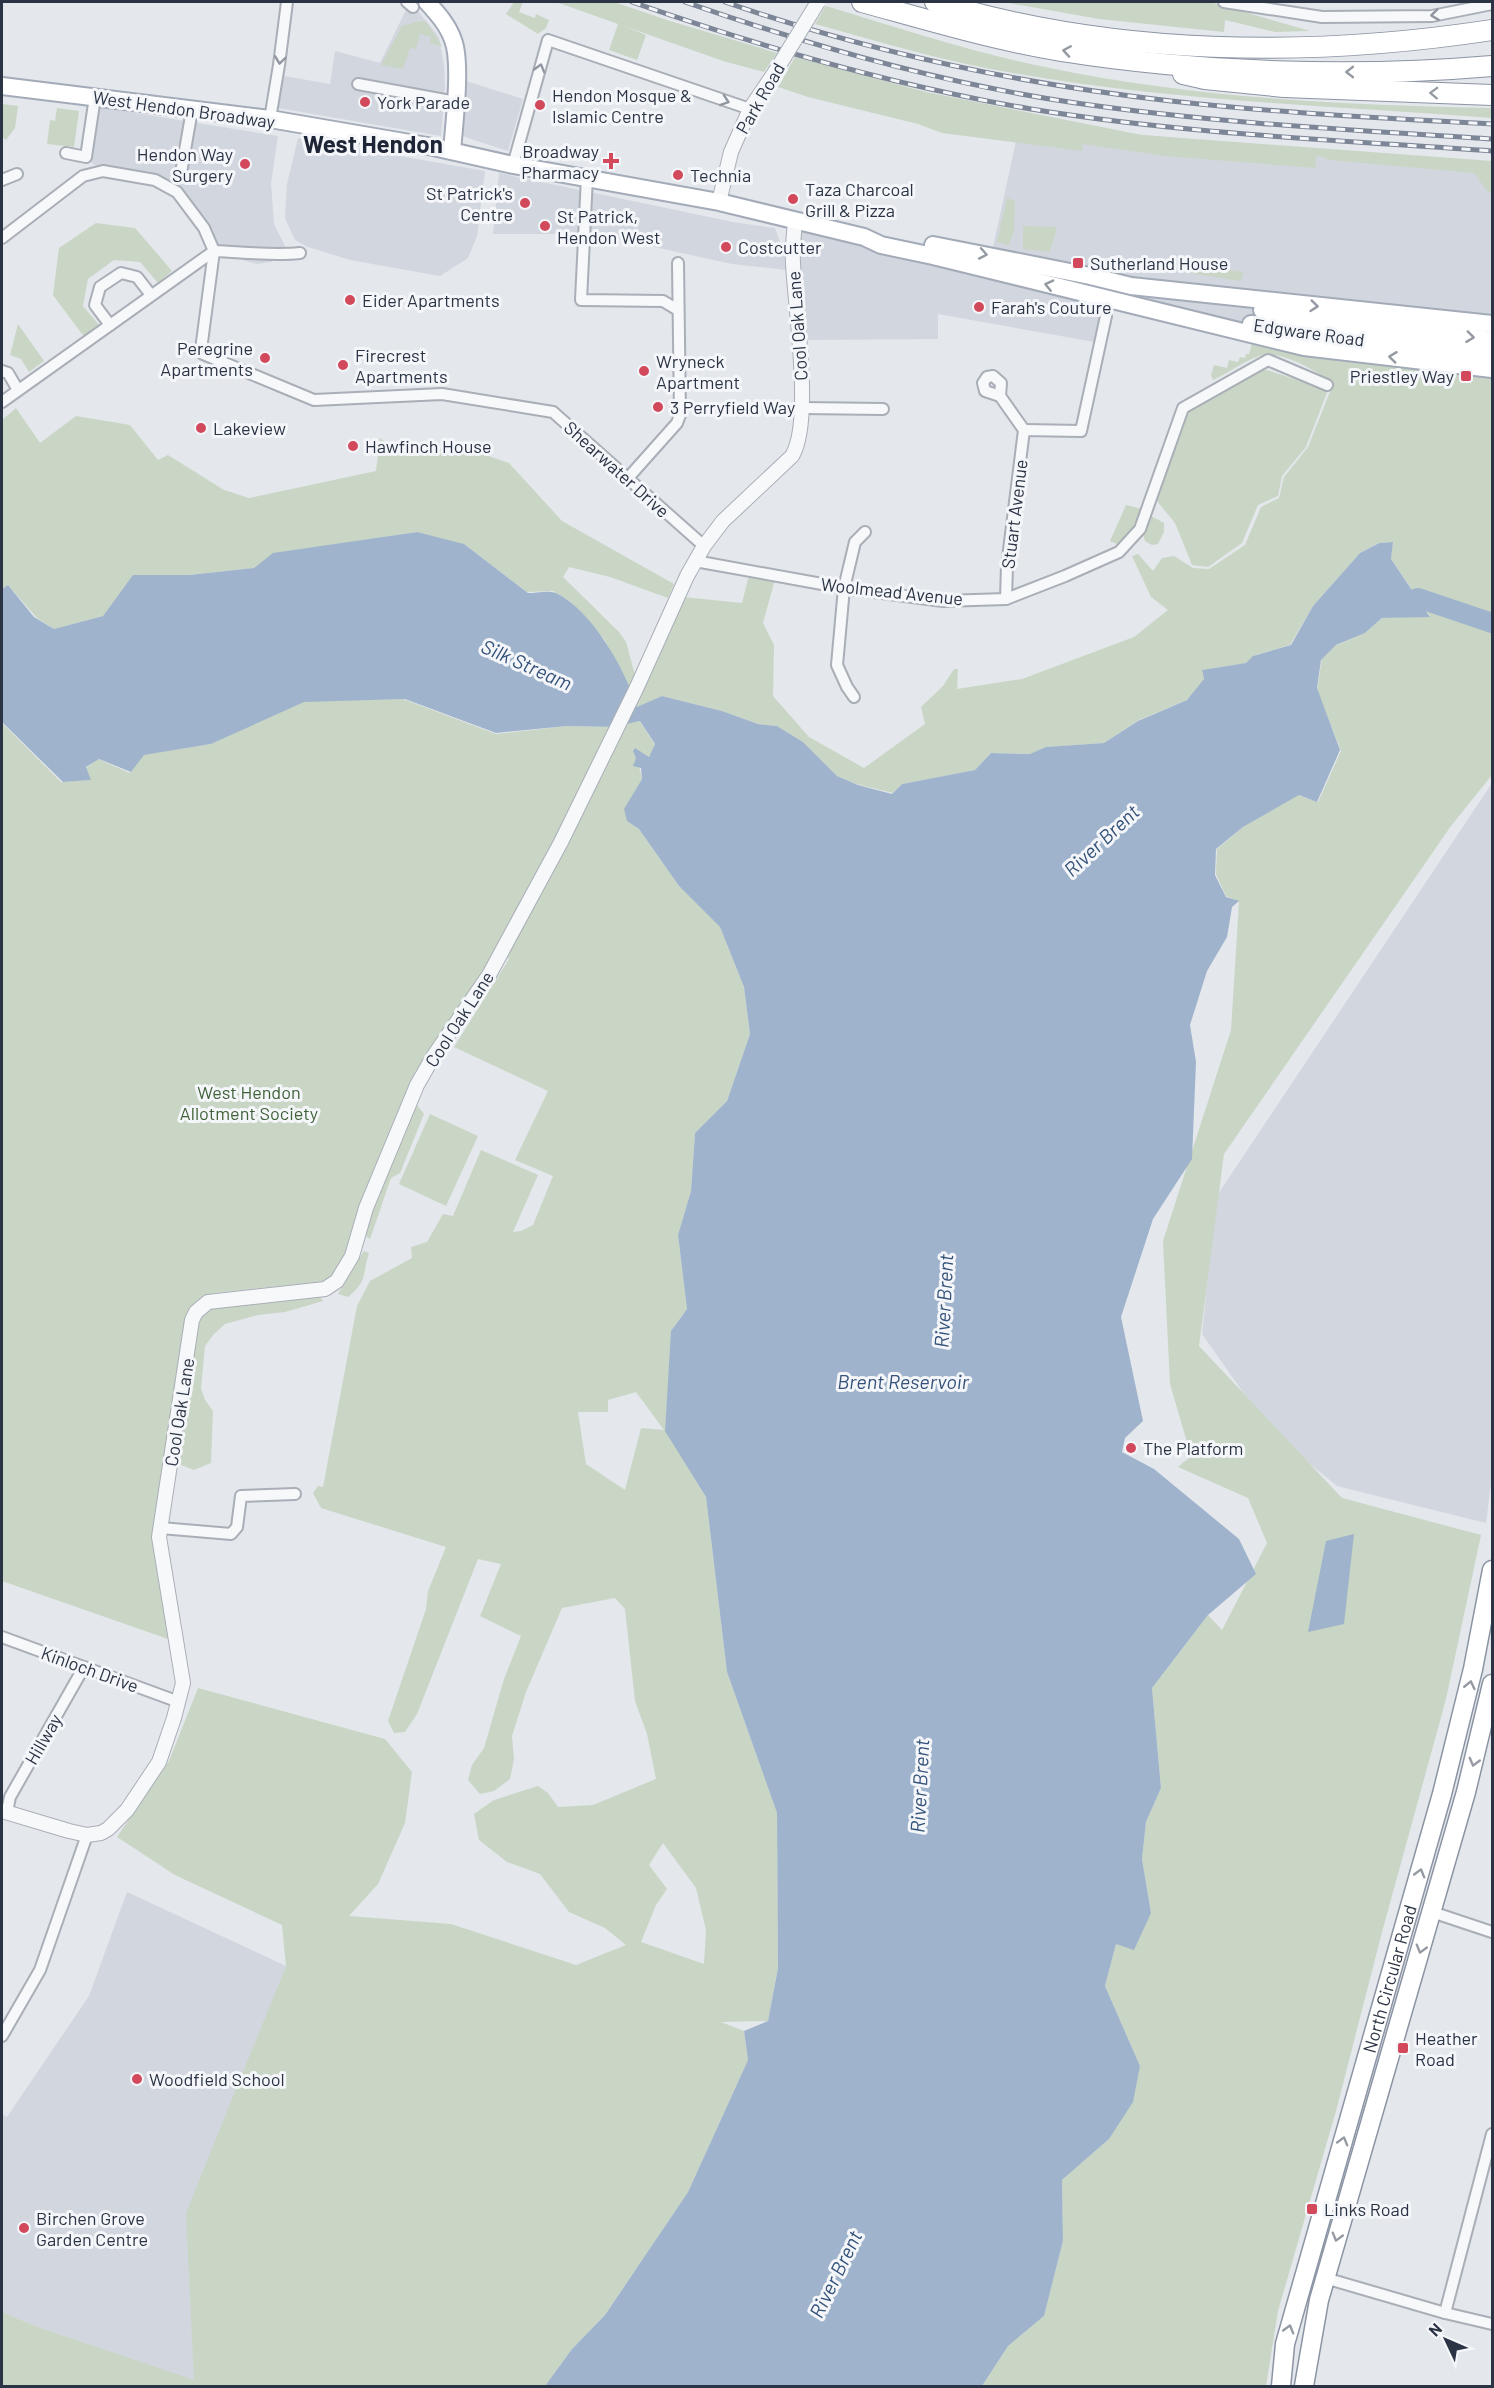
<svg xmlns="http://www.w3.org/2000/svg" width="1494" height="2388" viewBox="0 0 1494 2388" font-family="Barlow,sans-serif">
<style>
.built{fill:#d2d6de}
.green{fill:#c9d6c5;fill-rule:evenodd}
.water{fill:#9fb4cc}
.lines{fill:none;stroke-linecap:round;stroke-linejoin:round}
.river{stroke:#9fb4cc;stroke-width:20}
.minor-casing{stroke:#a9aeb7;stroke-width:14}
.tertiary-casing{stroke:#a9aeb7;stroke-width:16}
.primary-casing{stroke:#a3abb8;stroke-width:20}
.trunk-casing{stroke:#8b94a3;stroke-width:21}
.motorway-casing{stroke:#8b94a3;stroke-width:22}
.minor{stroke:#f7f8fa;stroke-width:10}
.tertiary{stroke:#f7f8fa;stroke-width:14}
.primary{stroke:#fff;stroke-width:16}
.trunk{stroke:#fff;stroke-width:18}
.motorway{stroke:#fff;stroke-width:20}
.rail-casing{stroke:#7d8696;stroke-width:5}
.rail{stroke:#f4f6f9;stroke-width:3;stroke-dasharray:9;stroke-linecap:butt}
.tertiary-bridge-casing{stroke:#a9aeb7;stroke-width:16;stroke-linecap:butt}
.tertiary-bridge{stroke:#f7f8fa;stroke-width:14}
.oneway{stroke:#9196a0}
.oneway2{stroke:#959aa2}
.poi-dot{fill:#d1495b;stroke:#f4f6f9;stroke-width:2}
.labels{text-anchor:middle;dominant-baseline:central;stroke-width:6;stroke-linejoin:round;paint-order:stroke}
.poi-label{font-size:18px;fill:#2b3445;stroke:#f4f6f9;text-anchor:start}
.street-label{font-size:18px;fill:#2b3445;stroke:#f4f6f9}
.park-label{font-size:18px;fill:#3f6138;stroke:#f4f6f9}
.water-label{font-size:20px;font-style:italic;fill:#34527a;stroke:#f4f6f9}
.district-label{font-size:24px;font-weight:bold;fill:#1d2536;stroke:#f4f6f9}
</style>
<rect width="100%" height="100%" fill="#e4e7ec"/>
<g class="built">
<polygon points="406,10 418,11 439,37 444,65 445,86 441,136 278,108 284,76 330,84 335,51 380,63"/>
<polygon points="463,80 523,99 508,151 462,136"/>
<polygon points="86,105 278,136 271,183 274,224 287,250 271,262 256,264 214,251 179,192 103,171 85,158"/>
<polygon points="1021,118 1123,133 1261,146 1492,163 1492,327 1298,346 988,270"/>
<polygon points="298,138 485,171 477,236 468,258 440,276 350,260 308,247 295,240 285,218 287,184"/>
<polygon points="499,173 733,222 775,228 786,260 787,270 732,264 595,234 493,234"/>
<polygon points="799,231 1112,303 1105,319 1100,343 938,314 938,339 801,340"/>
<polygon points="1492,783 1492,1476 1486,1523 1337,1486 1271,1432 1202,1334 1216,1197"/>
<polygon points="127,1892 286,1966 257,2040 210,2386 35,2326 2,2312 2,2114 7,2117 89,1996"/>
</g>
<g class="green">
<polygon points="514,2 523,2 519,12 535,18 536,14 549,20 546,28 538,34 506,14"/>
<polygon points="556,2 614,2 670,21 777,53 764,72 723,61 621,25 646,35 637,60 609,50 618,24"/>
<polygon points="1003,2 1210,2 1310,31 1275,32 1225,20 1224,32 1099,19"/>
<path d="M 826,6 C 899,28 971,52 1045,67 C 1192,98 1343,105 1492,108 L 1492,118 C 1333,106 1172,101 1013,73 C 946,62 880,42 815,24 Z"/>
<polygon points="420,21 426,22 442,46 430,44 431,37 420,34 416,49 410,48 403,69 381,65 402,26"/>
<polygon points="795,57 926,92 1142,135 1492,161 1492,192 1488,192 1474,173 1330,160 1317,155 1315,168 1166,156 1083,144 1082,151 942,133 918,124 808,97 778,87"/>
<polygon points="2,104 18,106 15,128 6,140 2,137"/>
<polygon points="57,108 79,111 74,147 47,144 50,120 55,121"/>
<polygon points="1007,198 1015,201 1014,230 1009,245 997,242"/>
<polygon points="96,223 135,228 172,271 158,283 140,262 114,260 88,279 83,306 100,326 85,338 53,295 59,248"/>
<polygon points="1023,226 1057,227 1050,252 1023,249"/>
<polygon points="1193,258 1201,260 1200,266 1243,272 1241,281 1190,273"/>
<polygon points="18,324 44,361 29,372 21,359 10,355"/>
<path d="M 1264,337 L 1492,369 L 1492,775 L 1451,826 L 1224,1154 L 1199,1346 L 1342,1498 L 1481,1535 L 1446,1699 L 1381,1936 L 1336,2111 L 1278,2311 L 1266,2386 L 982,2386 L 1008,2346 L 1044,2316 L 1063,2241 L 1062,2180 L 1109,2139 L 1140,2066 L 1105,1986 L 1116,1944 L 1151,1913 L 1142,1859 L 1146,1822 L 1161,1788 L 1152,1688 L 1208,1615 L 1222,1630 L 1267,1543 L 1248,1498 L 1178,1467 L 1191,1456 L 1170,1384 L 1163,1241 L 1231,1030 L 1239,902 L 1226,896 L 1216,874 L 1217,849 L 1243,827 L 1298,795 L 1318,802 L 1341,751 L 1317,690 L 1322,658 L 1335,646 L 1365,633 L 1382,618 L 1430,616 L 1391,559 L 1393,542 L 1378,543 L 1360,553 L 1313,606 L 1290,645 L 1255,655 L 1247,663 L 1202,670 L 1204,680 L 1189,699 L 1139,720 L 1104,743 L 1047,747 L 1032,754 L 991,753 L 975,770 L 902,784 L 893,793 L 856,784 L 837,776 L 803,742 L 777,726 L 758,724 L 722,711 L 662,696 L 637,708 L 635,701 L 683,597 L 742,603 L 750,571 L 776,576 L 763,623 L 774,645 L 773,696 L 809,737 L 864,768 L 925,724 L 921,707 L 943,686 L 954,669 L 958,669 L 957,689 L 1022,679 L 1134,637 L 1168,610 L 1151,597 L 1132,556 L 1138,554 L 1153,571 L 1162,558 L 1174,556 L 1193,568 L 1209,569 L 1245,545 L 1261,507 L 1279,498 L 1284,477 L 1308,447 L 1333,384 C 1317,371 1281,349 1259,356 C 1244,361 1228,373 1213,380 L 1211,375 L 1214,365 L 1227,368 L 1229,360 L 1238,362 L 1240,357 L 1245,358 L 1246,354 L 1249,354 L 1252,344 Z"/>
<polygon points="1264,369 1328,390 1306,447 1282,476 1278,496 1258,505 1242,543 1208,567 1192,565 1175,523 1157,501 1187,412"/>
<polygon points="16,408 40,443 76,416 130,425 158,460 168,455 224,490 249,498 376,471 380,438 403,456 405,450 462,447 509,463 562,521 674,584 668,598 610,577 569,567 563,577 619,632 626,642 635,675 630,689 604,639 571,602 553,591 527,592 465,545 416,532 273,554 255,568 188,575 134,575 103,616 54,629 37,618 8,585 2,589 2,420"/>
<polygon points="1126,505 1142,509 1132,532 1117,544 1110,541"/>
<polygon points="1151,516 1164,523 1164,532 1158,544 1152,545 1145,541 1142,531"/>
<path d="M 403,699 L 496,734 L 567,726 L 614,727 L 640,721 L 655,745 L 649,757 L 635,749 L 642,779 L 625,809 L 627,821 L 639,829 L 679,886 L 720,927 L 744,987 L 750,1034 L 727,1101 L 695,1133 L 691,1191 L 678,1235 L 687,1309 L 673,1328 L 665,1430 L 706,1497 L 727,1672 L 777,1813 L 778,1968 L 768,2021 L 721,2022 L 744,2031 L 748,2060 L 688,2192 L 605,2315 L 572,2349 L 545,2386 L 2,2386 L 2,2312 L 35,2326 L 194,2380 L 186,2213 L 286,1966 L 282,1925 L 175,1875 L 117,1837 L 169,1761 L 198,1688 L 385,1739 L 412,1772 L 405,1823 L 378,1884 L 349,1916 L 451,1924 L 576,1965 L 626,1945 L 605,1928 L 569,1912 L 540,1874 L 507,1862 L 479,1840 L 474,1814 L 494,1800 L 538,1786 L 548,1793 L 558,1807 L 593,1805 L 656,1779 L 647,1734 L 635,1701 L 625,1609 L 615,1598 L 562,1608 L 526,1692 L 512,1736 L 514,1759 L 510,1779 L 494,1791 L 480,1794 L 468,1780 L 472,1765 L 484,1748 L 504,1679 L 521,1636 L 480,1616 L 501,1564 L 478,1559 L 417,1714 L 405,1732 L 394,1733 L 388,1721 L 426,1609 L 428,1591 L 446,1547 L 321,1508 L 313,1493 L 318,1486 L 323,1487 L 357,1306 L 370,1281 L 412,1258 L 411,1247 L 427,1242 L 443,1214 L 453,1216 L 481,1150 L 538,1175 L 513,1232 L 521,1231 L 533,1225 L 553,1176 L 515,1160 L 548,1091 L 454,1047 L 509,959 L 493,951 L 488,966 L 415,1072 L 361,1201 L 343,1260 L 328,1281 L 214,1293 C 201,1297 195,1300 190,1312 L 160,1574 L 157,1574 L 158,1578 L 160,1578 L 168,1639 L 2,1581 L 2,723 L 61,782 L 89,780 L 86,768 L 98,759 L 130,773 L 142,755 L 211,744 L 302,701 ZM 636,1392 L 664,1430 L 641,1428 L 625,1490 L 586,1464 L 578,1412 L 608,1412 L 608,1400 ZM 663,1843 L 696,1888 L 706,1930 L 704,1964 L 641,1942 L 656,1905 L 667,1889 L 649,1865 Z"/>
<polygon points="417,1105 424,1114 400,1173 391,1178 370,1239 364,1235 373,1202 410,1116"/>
<polygon points="430,1114 478,1136 446,1206 399,1184"/>
<path d="M 364,1251 L 369,1253 C 362,1274 368,1281 348,1297 L 338,1294 Z"/>
<polygon points="317,1292 323,1301 285,1312 258,1315 225,1324 213,1335 205,1346 201,1388 205,1400 213,1411 211,1463 194,1470 179,1464 196,1324 207,1308"/>
</g>
<g class="water">
<path d="M 417,532 L 464,544 L 528,593 C 536,593 548,590 556,593 C 592,610 626,671 637,707 L 662,696 L 722,711 L 758,724 L 777,726 L 803,742 L 837,776 L 858,785 L 892,794 L 902,784 L 975,770 L 991,753 L 1030,754 L 1046,747 L 1104,743 L 1138,721 L 1187,700 L 1204,679 L 1202,670 L 1246,663 L 1253,656 L 1291,645 L 1313,606 L 1360,553 L 1379,543 L 1393,542 L 1391,559 L 1430,617 L 1382,618 L 1365,633 L 1336,645 L 1321,660 L 1317,688 L 1340,750 L 1317,802 L 1299,795 L 1243,827 L 1216,849 L 1215,875 L 1226,897 L 1239,901 L 1232,907 L 1227,937 L 1207,971 L 1190,1025 L 1196,1062 L 1192,1159 L 1153,1219 L 1121,1317 L 1143,1421 L 1125,1438 L 1122,1452 L 1154,1469 L 1239,1539 L 1256,1574 L 1208,1615 L 1152,1688 L 1161,1788 L 1146,1822 L 1142,1859 L 1151,1913 L 1134,1950 L 1116,1944 L 1105,1986 L 1140,2066 L 1133,2102 L 1109,2139 L 1062,2180 L 1063,2241 L 1044,2316 L 1008,2346 L 982,2386 L 545,2386 L 572,2349 L 605,2315 L 688,2192 L 748,2060 L 744,2031 L 768,2021 L 778,1968 L 777,1813 L 727,1672 L 706,1497 L 665,1431 L 671,1331 L 687,1309 L 678,1235 L 691,1191 L 695,1133 L 727,1101 L 750,1034 L 744,987 L 720,927 L 679,886 L 639,829 L 627,821 L 624,809 L 642,779 L 641,768 L 633,766 L 636,758 L 633,751 L 635,748 L 649,757 L 655,744 L 640,721 L 614,727 L 567,726 L 496,733 L 405,699 L 304,702 L 211,744 L 144,755 L 131,772 L 99,759 L 86,767 L 91,780 L 63,782 L 2,722 L 2,589 L 8,585 L 34,617 L 54,629 L 103,616 L 133,575 L 189,575 L 254,568 L 273,553 Z"/>
<polygon points="1354,1534 1344,1624 1308,1632 1326,1541"/>
</g>
<g class="lines">
<polyline class="river" points="1393,607 1418,598 1492,623"/>
<g class="minor-casing">
<g id="minor">
<polyline points="407,2 413,7"/>
<polyline points="1224,2 1322,17 1432,16 1492,4"/>
<polyline points="358,84 456,102"/>
<polyline points="270,119 279,65 287,2"/>
<polyline points="66,153 86,157 95,97"/>
<polyline points="513,165 548,40 750,109"/>
<polyline points="181,173 192,110"/>
<polyline points="587,177 581,300 663,301 678,310"/>
<polyline points="2,180 17,174"/>
<path d="M 2,238 L 83,176 L 103,171 L 155,180 L 177,192 L 204,228 L 214,251 C 243,252 271,256 300,253"/>
<polyline points="214,251 202,342 203,354 314,400 442,394 553,412 704,546"/>
<polyline points="110,325 95,305 100,287 121,273 137,277 151,295"/>
<polyline points="2,371 8,373 18,390"/>
<polyline points="1000,396 1001,383 993,376 987,377 983,383 985,391 1000,396 1024,430"/>
<polyline points="2,402 214,251"/>
<polyline points="802,408 883,409"/>
<polyline points="628,478 677,423 680,415 678,263"/>
<polyline points="695,561 844,588 943,601 1006,599 1065,576 1119,552 1140,529 1183,408 1268,360 1327,385"/>
<polyline points="1006,599 1007,566 1024,430 1081,431 1106,316"/>
<polyline points="854,697 847,687 837,665 844,588 855,542 865,532"/>
<polyline points="161,1528 231,1534 237,1527 241,1496 295,1494"/>
<polyline points="2,1637 179,1702"/>
<polyline points="7,1812 10,1797 84,1667"/>
<polyline points="1432,1912 1492,1932"/>
<polyline points="2,2036 40,1970 87,1835"/>
<polyline points="1325,2278 1445,2313 1492,2324"/>
<polyline points="1445,2313 1492,2134"/>
</g>
</g>
<g class="tertiary-casing">
<g id="tertiary">
<polyline points="719,202 731,152 750,109 775,72"/>
<path d="M 2,1811 L 69,1831 L 87,1835 L 101,1833 L 108,1829 L 127,1810 L 159,1762 L 174,1718 L 183,1683 L 159,1537 L 192,1320 L 196,1312 L 208,1302 L 325,1289 L 337,1281 L 352,1256 L 366,1208 L 417,1085 L 433,1057 L 489,975 L 561,842 L 637,687 L 687,576 L 704,546 L 723,521 L 792,456 C 813,422 795,307 793,263 C 792,249 794,235 795,221"/>
</g>
</g>
<g class="primary-casing">
<g id="primary">
<path d="M 427,2 C 437,13 448,25 453,40 C 462,62 454,125 452,151"/>
<polyline points="2,86 270,119 433,147 513,165 719,202 864,237 881,245 933,256 1304,347 1492,369"/>
<polyline points="933,245 1090,276 1131,286 1492,324"/>
<polyline points="1262,310 1308,319 1492,340"/>
<polyline points="1251,324 1313,334 1492,355"/>
</g>
</g>
<g class="trunk-casing">
<g id="trunk">
<path id="s1" d="M 1281,2386 L 1285,2344 L 1442,1794 L 1473,1669 L 1492,1570"/>
<polyline points="1304,2386 1319,2300 1466,1792 1492,1684"/>
</g>
</g>
<g class="motorway-casing">
<g id="motorway">
<path d="M 862,2 C 928,20 994,40 1061,51 C 1200,73 1352,78 1492,66"/>
<path d="M 935,2 C 1115,56 1308,58 1492,30"/>
<polyline points="1183,74 1205,79 1284,87 1492,95"/>
</g>
</g>
<use href="#minor" class="minor"/>
<use href="#tertiary" class="tertiary"/>
<use href="#primary" class="primary"/>
<use href="#trunk" class="trunk"/>
<use href="#motorway" class="motorway"/>
<g class="rail-casing">
<g id="rail">
<path d="M 632,2 C 761,47 896,86 1031,109 C 1183,134 1338,140 1492,151"/>
<path d="M 685,2 C 811,46 943,84 1076,103 C 1214,123 1353,130 1492,139"/>
<path d="M 725,2 C 869,52 1020,84 1171,101 C 1278,113 1385,118 1492,124"/>
</g>
</g>
<use href="#rail" class="rail"/>
<g class="tertiary-bridge-casing">
<polyline id="tertiary-bridge" points="775,72 818,2"/>
</g>
<use href="#tertiary-bridge" class="tertiary-bridge"/>
</g>
<defs><path id="oneway-chevron" d="M-2-3.5L2.5 0L-2 3.5" fill="none" stroke-width="1.6" stroke-linecap="round" stroke-linejoin="round" transform="scale(1.5)"/></defs>
<g class="oneway">
<use href="#oneway-chevron" transform="translate(1435 15) rotate(173)"/>
<use href="#oneway-chevron" transform="translate(280 60) rotate(98)"/>
<use href="#oneway-chevron" transform="translate(540 68) rotate(-74)"/>
<use href="#oneway-chevron" transform="translate(725 101) rotate(19)"/>
</g>
<g class="oneway2">
<use href="#oneway-chevron" transform="translate(1067 51) rotate(-171)"/>
<use href="#oneway-chevron" transform="translate(1350 72) rotate(180)"/>
<use href="#oneway-chevron" transform="translate(1434 93) rotate(-178)"/>
<use href="#oneway-chevron" transform="translate(983 254) rotate(11)"/>
<use href="#oneway-chevron" transform="translate(1049 285) rotate(-167)"/>
<use href="#oneway-chevron" transform="translate(1314 306) rotate(6)"/>
<use href="#oneway-chevron" transform="translate(1470 337) rotate(7)"/>
<use href="#oneway-chevron" transform="translate(1393 357) rotate(-173)"/>
<use href="#oneway-chevron" transform="translate(1470 1685) rotate(-77)"/>
<use href="#oneway-chevron" transform="translate(1474 1762) rotate(105)"/>
<use href="#oneway-chevron" transform="translate(1420 1873) rotate(-74)"/>
<use href="#oneway-chevron" transform="translate(1421 1949) rotate(106)"/>
<use href="#oneway-chevron" transform="translate(1343 2141) rotate(-74)"/>
<use href="#oneway-chevron" transform="translate(1337 2237) rotate(106)"/>
<use href="#oneway-chevron" transform="translate(1289 2329) rotate(-74)"/>
</g>
<g class="poi-dot">
<circle cx="365" cy="102" r="6"/>
<circle cx="540" cy="105" r="6"/>
<path d="M608 152h6v6h6v6h-6v6h-6v-6h-6v-6h6z"/>
<circle cx="245" cy="164" r="6"/>
<circle cx="678" cy="175" r="6"/>
<circle cx="793" cy="199" r="6"/>
<circle cx="525" cy="203" r="6"/>
<circle cx="545" cy="226" r="6"/>
<circle cx="726" cy="247" r="6"/>
<rect x="1072" y="257" width="12" height="12" rx="3"/>
<circle cx="350" cy="300" r="6"/>
<circle cx="979" cy="307" r="6"/>
<circle cx="265" cy="358" r="6"/>
<circle cx="343" cy="365" r="6"/>
<circle cx="644" cy="371" r="6"/>
<rect x="1460" y="370" width="12" height="12" rx="3"/>
<circle cx="658" cy="407" r="6"/>
<circle cx="201" cy="428" r="6"/>
<circle cx="353" cy="446" r="6"/>
<circle cx="1131" cy="1448" r="6"/>
<rect x="1397" y="2042" width="12" height="12" rx="3"/>
<circle cx="137" cy="2079" r="6"/>
<rect x="1306" y="2203" width="12" height="12" rx="3"/>
<circle cx="24" cy="2228" r="6"/>
</g>
<g class="labels">
<g class="poi-label">
<text x="552" y="95">Hendon Mosque &amp;<tspan x="552" dy="21">Islamic Centre</tspan></text>
<text x="377" y="102">York Parade</text>
<text x="599" y="151" text-anchor="end">Broadway<tspan x="599" dy="21">Pharmacy</tspan></text>
<text x="233" y="154" text-anchor="end">Hendon Way<tspan x="233" dy="21">Surgery</tspan></text>
<text x="690" y="175">Technia</text>
<text x="805" y="189">Taza Charcoal<tspan x="805" dy="21">Grill &amp; Pizza</tspan></text>
<text x="513" y="193" text-anchor="end">St Patrick's<tspan x="513" dy="21">Centre</tspan></text>
<text x="557" y="216">St Patrick,<tspan x="557" dy="21">Hendon West</tspan></text>
<text x="738" y="247">Costcutter</text>
<text x="1090" y="263">Sutherland House</text>
<text x="362" y="300">Eider Apartments</text>
<text x="991" y="307">Farah's Couture</text>
<text x="253" y="348" text-anchor="end">Peregrine<tspan x="253" dy="21">Apartments</tspan></text>
<text x="355" y="355">Firecrest<tspan x="355" dy="21">Apartments</tspan></text>
<text x="656" y="361">Wryneck<tspan x="656" dy="21">Apartment</tspan></text>
<text x="1454" y="376" text-anchor="end">Priestley Way</text>
<text x="670" y="407">3 Perryfield Way</text>
<text x="213" y="428">Lakeview</text>
<text x="365" y="446">Hawfinch House</text>
<text x="1143" y="1448">The Platform</text>
<text x="1415" y="2038">Heather<tspan x="1415" dy="21">Road</tspan></text>
<text x="149" y="2079">Woodfield School</text>
<text x="1324" y="2209">Links Road</text>
<text x="36" y="2218">Birchen Grove<tspan x="36" dy="21">Garden Centre</tspan></text>
</g>
<g class="street-label">
<text transform="translate(760 98) rotate(-60)">Park Road</text>
<text transform="translate(184 109) rotate(8)">West Hendon Broadway</text>
<text transform="translate(797 326) rotate(-94)">Cool Oak Lane</text>
<text transform="translate(1309 332) rotate(8)">Edgware Road</text>
<text transform="translate(617 469) rotate(42)">Shearwater Drive</text>
<text transform="translate(1014 514) rotate(-83)">Stuart Avenue</text>
<text transform="translate(892 591) rotate(6)">Woolmead Avenue</text>
<text transform="translate(459 1019) rotate(-57)">Cool Oak Lane</text>
<text transform="translate(179 1412) rotate(-81)">Cool Oak Lane</text>
<text transform="translate(90 1669) rotate(20)">Kinloch Drive</text>
<text transform="translate(43 1739) rotate(-60)">Hillway</text>
<text stroke="none"><textPath href="#s1" startOffset="422">North Circular Road</textPath></text>
</g>
<g class="park-label">
<text x="249" y="1092">West Hendon<tspan x="249" dy="21">Allotment Society</tspan></text>
</g>
<g class="water-label">
<text transform="translate(527 664) rotate(24)">Silk Stream</text>
<text transform="translate(1101 840) rotate(-43)">River Brent</text>
<text transform="translate(943 1301) rotate(-87)">River Brent</text>
<text x="903" y="1381">Brent Reservoir</text>
<text transform="translate(919 1786) rotate(-87)">River Brent</text>
<text transform="translate(835 2274) rotate(-64)">River Brent</text>
</g>
<g class="district-label">
<text x="373" y="143">West Hendon</text>
</g>
</g>
<rect width="1494" height="2388" fill="none" stroke="#2b3445" stroke-width="6"/>
<g transform="translate(1446 2340) rotate(314)" stroke="#f4f6f9" stroke-width="4.5" paint-order="stroke">
<path d="M0-4.5L10 22L0 15L-10 22Z" fill="#2b3445"/>
<text y="-9" font-size="16" font-weight="bold" text-anchor="middle" fill="#2b3445">N</text>
</g>
</svg>
